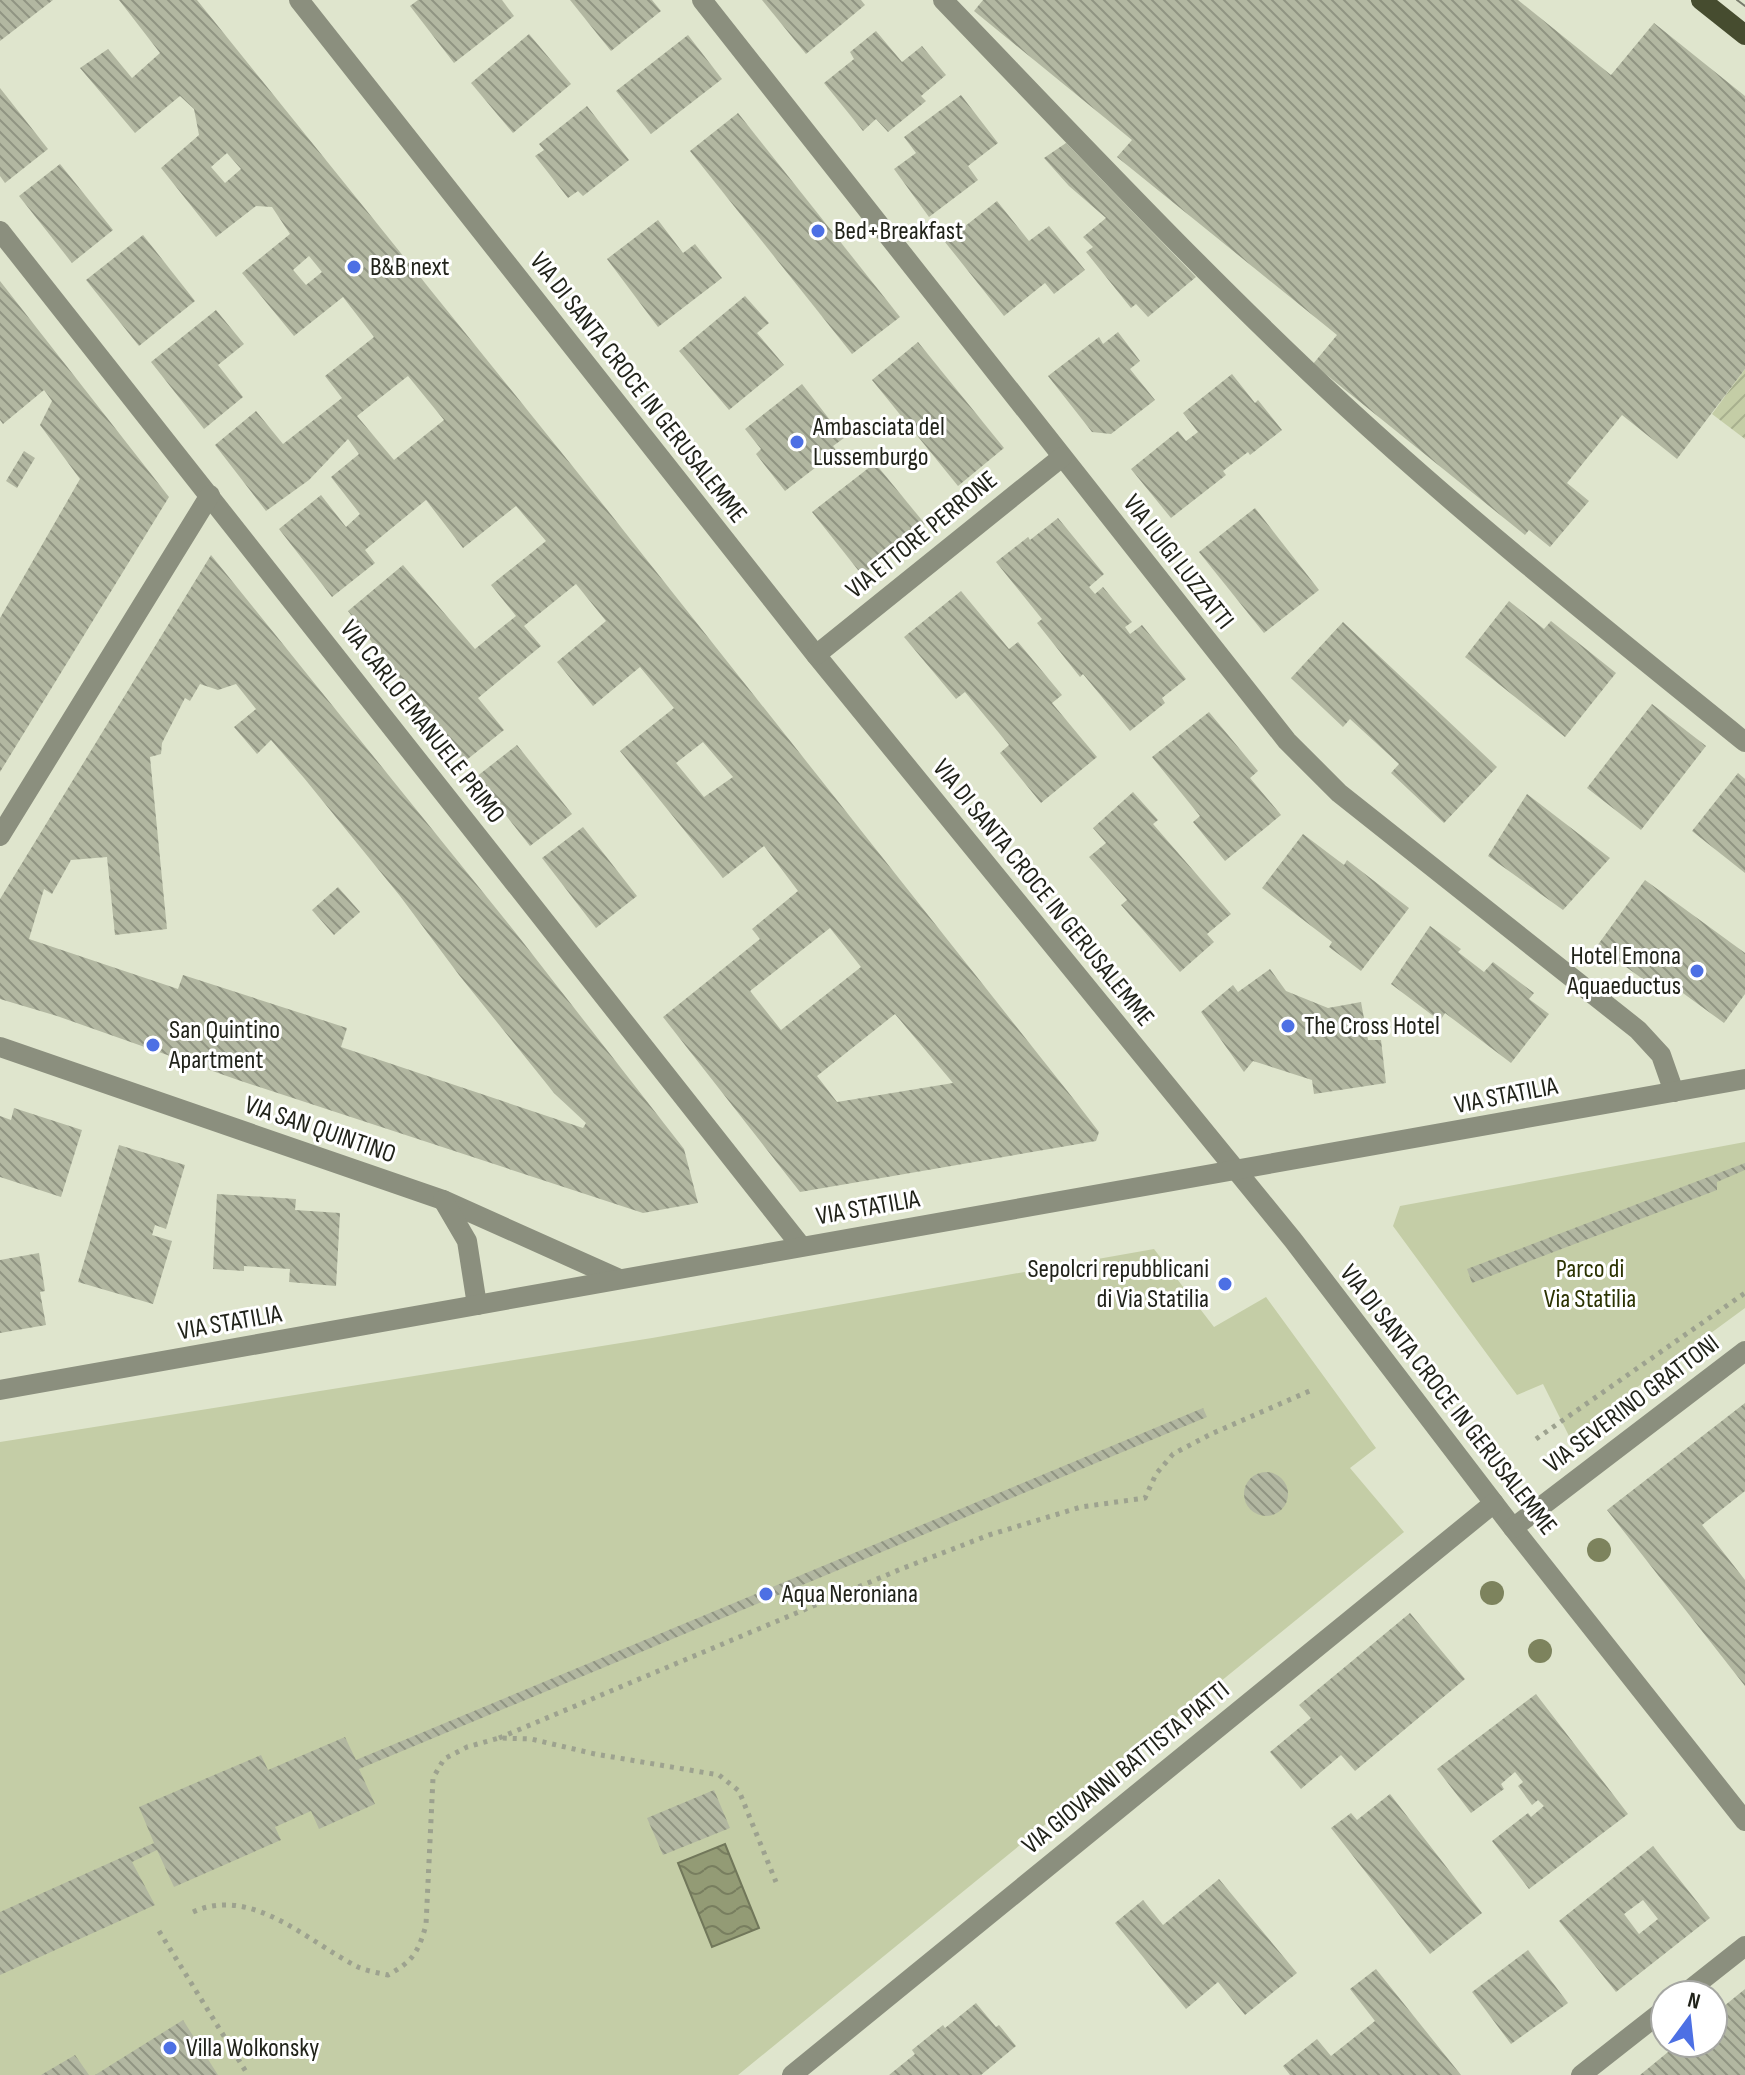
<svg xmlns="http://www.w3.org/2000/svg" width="1745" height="2075" viewBox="0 0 1745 2075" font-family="'Sofia Sans Condensed',sans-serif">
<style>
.park{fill:#c4cda6}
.garden{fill:url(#garden-furrows)}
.water{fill:url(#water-waves);stroke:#71775a;stroke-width:2}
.building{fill:url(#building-back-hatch);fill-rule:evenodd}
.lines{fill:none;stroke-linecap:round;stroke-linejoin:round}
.path{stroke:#9da28f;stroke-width:5;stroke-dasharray:4 6;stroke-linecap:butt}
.minor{stroke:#8b8f7e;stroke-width:20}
.major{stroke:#464c2f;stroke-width:20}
.tram{stroke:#777a6b;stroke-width:2}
.tree{fill:#7d835d}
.poi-dot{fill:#4d70e4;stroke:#fff;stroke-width:3}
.labels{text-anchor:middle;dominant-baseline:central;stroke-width:6;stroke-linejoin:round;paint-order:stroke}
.poi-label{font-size:26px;fill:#21231a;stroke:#fff;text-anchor:start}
.street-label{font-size:26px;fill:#21231a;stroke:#fff}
.park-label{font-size:26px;fill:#2c3302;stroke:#fff}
</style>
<defs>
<pattern id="garden-furrows" width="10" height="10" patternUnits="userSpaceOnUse" patternTransform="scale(2)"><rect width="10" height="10" fill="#c4cda6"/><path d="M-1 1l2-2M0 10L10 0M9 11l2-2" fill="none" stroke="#a8b08e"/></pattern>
<pattern id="water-waves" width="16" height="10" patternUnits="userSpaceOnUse" patternTransform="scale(2)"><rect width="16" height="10" fill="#939b75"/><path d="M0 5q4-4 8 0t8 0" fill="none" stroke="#787e5f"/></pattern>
<pattern id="building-back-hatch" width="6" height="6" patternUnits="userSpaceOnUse" patternTransform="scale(2)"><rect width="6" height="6" fill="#b2b7a1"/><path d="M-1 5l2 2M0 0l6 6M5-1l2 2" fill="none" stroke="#909482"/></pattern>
</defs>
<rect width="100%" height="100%" fill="#dfe5cd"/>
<g class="park">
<polygon points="1745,1142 1745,1308 1625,1396 1571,1440 1543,1384 1517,1395 1393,1226 1400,1206"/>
<polygon points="1154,1249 1214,1327 1266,1297 1376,1448 1350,1468 1404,1532 738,2075 0,2075 0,1442 652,1338"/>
</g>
<polygon class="garden" points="1745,369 1745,439 1712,414"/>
<polygon class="water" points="725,1844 759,1928 712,1947 678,1863"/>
<g class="building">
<polygon points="0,0 53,0 0,41"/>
<path d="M 119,0 L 197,0 L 582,478 L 1076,1102 L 1099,1132 L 1096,1141 L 800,1192 L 663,1017 L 760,939 L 752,929 L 798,891 L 764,846 L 723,878 L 620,751 L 674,708 L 640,667 L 593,706 L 557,662 L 606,621 L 576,584 L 524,626 L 541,646 L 478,698 L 504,730 L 464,762 L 348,611 L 403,565 L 475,649 L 516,616 L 491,585 L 546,541 L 516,506 L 463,548 L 426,500 L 365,550 L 375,563 L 332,597 L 279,529 L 321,495 L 346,527 L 360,514 L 331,477 L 359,454 L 348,439 L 309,480 L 266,511 L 215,445 L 256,411 L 283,444 L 342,398 L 325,376 L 374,337 L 343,297 L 294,336 L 242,273 L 290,234 L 272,207 L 256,206 L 216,237 L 161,168 L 199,135 L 194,109 L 180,96 L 135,133 L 80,68 L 108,49 L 132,78 L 160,53 ZM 227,153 L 241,169 L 225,183 L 211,167 ZM 309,256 L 322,272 L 306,285 L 293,270 ZM 408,376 L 444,420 L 394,460 L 357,416 ZM 703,742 L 733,777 L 704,797 L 676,763 ZM 830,928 L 861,967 L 781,1030 L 750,991 ZM 895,1014 L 953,1083 L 837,1102 L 817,1076 Z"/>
<polygon points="418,0 502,0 514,16 454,63 410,6"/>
<polygon points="570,0 652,0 661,11 611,51"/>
<polygon points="762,0 861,0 865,5 806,54"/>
<polygon points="983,0 1518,0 1611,75 1654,23 1745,96 1745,369 1677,459 1622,415 1567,483 1589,501 1550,547 1529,530 1525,535 1313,364 1337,335 1117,157 1132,140 974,11"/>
<polygon points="876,31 902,62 922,46 946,75 921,96 926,101 888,132 876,119 863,131 824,83 854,59 850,52"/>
<polygon points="529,34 571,84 513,133 471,83"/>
<polygon points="688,35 722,79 651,134 616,91"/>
<polygon points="0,88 48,149 5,183 0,176"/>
<polygon points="961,95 998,143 968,166 978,180 929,217 894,169 916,153 904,137"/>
<polygon points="587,106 629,160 583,196 578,191 568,198 535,156 544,150 539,144"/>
<polygon points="738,113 900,317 852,354 690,151"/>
<polygon points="1066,143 1196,277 1148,317 1136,304 1131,308 1086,252 1093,247 1083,237 1106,218 1069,186 1044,158"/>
<polygon points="60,164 113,230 72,263 19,196"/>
<polygon points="997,201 1029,241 1049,226 1085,270 1054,294 1045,283 1004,316 945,242"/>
<polygon points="658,220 683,253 695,244 722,278 658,327 607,259"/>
<polygon points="143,235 195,301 139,346 86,280"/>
<polygon points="0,281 169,497 0,772 0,618 80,479 40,425 52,401 44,390 3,424 0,420"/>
<polygon points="745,296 769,323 757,333 784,365 729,410 679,351"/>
<polygon points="216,310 244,344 218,365 243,397 204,429 151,362"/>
<polygon points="1118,332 1140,361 1130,369 1155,400 1111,434 1092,432 1048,376 1099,337 1103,344"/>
<polygon points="918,342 1004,448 958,486 872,380"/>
<polygon points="1232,374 1255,403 1258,400 1282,430 1250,455 1248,452 1223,471 1226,475 1171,518 1131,469 1178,431 1186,441 1198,432 1183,413"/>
<polygon points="802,384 844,438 833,446 837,451 785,491 756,454 761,449 745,429"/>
<polygon points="24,451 35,458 17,488 6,481"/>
<polygon points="875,463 925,524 862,575 812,512"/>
<polygon points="1255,508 1319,590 1264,633 1199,552"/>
<polygon points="1058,518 1104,574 1089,587 1095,594 1103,587 1132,622 1125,627 1130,634 1142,625 1186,679 1162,698 1165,703 1130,731 1083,674 1080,677 1037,623 1042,619 996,562 1028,537 1030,540"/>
<path d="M 211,555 L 515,932 L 684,1149 L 698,1203 L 643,1213 L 238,1080 L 57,1016 L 0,999 L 0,899 ZM 200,684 L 218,690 L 236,684 L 256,709 L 234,727 L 257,754 L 271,740 L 304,778 L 400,896 L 459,975 L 554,1093 L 586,1123 L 583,1128 L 341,1047 L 347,1028 L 183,975 L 178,989 L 29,939 L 44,889 L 52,894 L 71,860 L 107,857 L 115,935 L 167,929 L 150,757 L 161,754 L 162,743 L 185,698 L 190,701 Z"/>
<polygon points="961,591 1009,649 1018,642 1062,695 1052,703 1097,757 1041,803 1000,753 1009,745 965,692 956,699 904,637"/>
<polygon points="1509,601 1544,629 1551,621 1616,673 1565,737 1465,657"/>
<polygon points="1343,622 1497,767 1444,823 1391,773 1399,764 1350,719 1343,727 1291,678"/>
<polygon points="1652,704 1706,746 1641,830 1587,788"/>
<polygon points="1209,712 1258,771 1250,778 1281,815 1225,861 1193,822 1200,816 1152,757"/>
<polygon points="517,745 572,814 530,846 476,777"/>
<polygon points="1738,773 1745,779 1745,873 1692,831"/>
<polygon points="1133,792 1158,820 1153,824 1231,914 1207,934 1214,942 1180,972 1121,905 1127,900 1089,857 1106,843 1093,828"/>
<polygon points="1527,794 1610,858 1563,910 1488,856"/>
<polygon points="583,827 637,896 596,928 542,858"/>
<polygon points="1303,834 1344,865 1347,860 1409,908 1361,971 1329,947 1332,942 1262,888"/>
<polygon points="1645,880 1745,953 1745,994 1724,1023 1665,980 1658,990 1597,946"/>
<polygon points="338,887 360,912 334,935 312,910"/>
<polygon points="1430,926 1461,949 1458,952 1484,972 1493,962 1534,993 1529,999 1549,1014 1511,1063 1445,1013 1440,1021 1391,984"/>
<polygon points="1270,969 1286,991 1328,1008 1361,1002 1368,1040 1381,1040 1386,1083 1314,1094 1312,1080 1253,1061 1244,1072 1201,1012 1233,985 1238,992"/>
<polygon points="14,1108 82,1130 61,1197 0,1177 0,1116 11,1120"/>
<polygon points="119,1145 185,1165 166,1229 155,1225 152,1235 172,1241 153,1304 78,1282"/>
<polygon points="1745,1163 1745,1170 1717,1182 1717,1190 1472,1283 1467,1269"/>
<polygon points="217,1194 296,1199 295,1210 340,1213 336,1286 289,1282 290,1269 244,1266 244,1271 213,1269"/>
<polygon points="39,1253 45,1291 40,1292 46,1325 0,1333 0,1260"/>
<polygon points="1745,1403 1745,1491 1702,1525 1745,1580 1745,1686 1607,1510"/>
<polygon points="1203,1408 1207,1417 359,1769 375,1804 319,1829 311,1811 275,1827 281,1840 174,1887 157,1850 132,1862 155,1905 0,1975 0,1912 154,1843 139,1807 261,1755 268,1770 345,1737 356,1760"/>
<circle cx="1266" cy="1494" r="22"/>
<polygon points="1410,1613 1465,1679 1355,1771 1341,1755 1301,1789 1270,1752 1311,1718 1299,1705"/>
<polygon points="1536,1694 1628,1814 1529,1889 1492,1841 1528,1813 1531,1817 1544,1806 1538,1800 1532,1805 1518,1786 1523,1782 1515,1772 1501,1784 1504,1789 1471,1813 1437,1769"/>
<polygon points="714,1790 730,1828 663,1855 647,1818"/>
<polygon points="1390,1794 1482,1913 1430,1954 1331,1828 1351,1813 1357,1820"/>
<path d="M 1653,1846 L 1710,1918 L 1616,1992 L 1559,1921 ZM 1643,1900 L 1658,1919 L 1639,1934 L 1624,1914 Z"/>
<polygon points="1219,1879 1297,1973 1245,2015 1218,1982 1186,2009 1115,1923 1143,1900 1163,1925"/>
<polygon points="1528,1950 1568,2003 1511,2044 1472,1992"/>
<polygon points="1376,1969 1461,2075 1290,2075 1283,2066 1317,2039 1331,2056 1375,2021 1350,1989"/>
<polygon points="1745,1989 1745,2075 1640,2075 1679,2043 1713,2043 1713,2015"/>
<polygon points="976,2003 996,2027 999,2025 1016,2046 981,2075 889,2075 915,2054 912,2050 943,2025 945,2028"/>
<polygon points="183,2020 218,2075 95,2075"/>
<polygon points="75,2055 89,2075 41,2075"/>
</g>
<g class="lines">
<g class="path">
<polyline points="1536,1439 1745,1293"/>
<polyline points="499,1738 901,1569 989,1535 1081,1507 1145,1498 1156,1474 1173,1454 1211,1434 1314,1389"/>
<path d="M 193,1912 C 252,1885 308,1942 358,1967 C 367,1971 378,1973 388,1975 C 413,1961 418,1953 426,1925 L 433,1778 L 444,1759 L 467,1747 L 499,1738 L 531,1739 L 595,1754 L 719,1775 L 739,1791 L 776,1882"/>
<polyline points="159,1931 248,2075"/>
</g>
<g class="minor">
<polyline points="299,0 816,655 1293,1240 1513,1528 1745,1821"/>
<polyline points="702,0 1287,741 1339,793 1638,1030 1661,1055 1674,1092"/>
<path d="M 943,0 C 1074,136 1204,275 1343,404 C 1472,523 1609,632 1745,742"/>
<polyline points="0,231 801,1246"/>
<polyline points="816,655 1062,457"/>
<polyline points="0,836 210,495"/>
<polyline points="0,1047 443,1200 617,1278"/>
<polyline points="443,1200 467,1241 477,1305"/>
<polyline points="0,1390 1745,1079"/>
<polyline points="1513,1528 1745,1351"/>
<polyline points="1683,1995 1745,1946"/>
<polyline points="792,2075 1494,1503"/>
<polyline points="1581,2075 1665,2009"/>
</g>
<polyline class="major" points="1701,0 1745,35"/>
<polyline class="tram" points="1737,0 1745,6"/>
</g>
<g class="tree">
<circle cx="1599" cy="1550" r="12"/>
<circle cx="1492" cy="1593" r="12"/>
<circle cx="1540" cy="1651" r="12"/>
</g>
<g class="poi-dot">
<circle cx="818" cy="231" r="8"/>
<circle cx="354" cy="267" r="8"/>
<circle cx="797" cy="442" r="8"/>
<circle cx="1697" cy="971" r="8"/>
<circle cx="1288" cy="1026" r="8"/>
<circle cx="153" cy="1045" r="8"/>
<circle cx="1225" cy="1284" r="8"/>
<circle cx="766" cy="1594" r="8"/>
<circle cx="170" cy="2048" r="8"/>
</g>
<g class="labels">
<g class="poi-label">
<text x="834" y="231">Bed+Breakfast</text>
<text x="370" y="267">B&amp;B next</text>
<text x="813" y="427">Ambasciata del<tspan x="813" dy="30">Lussemburgo</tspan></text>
<text x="1681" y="956" text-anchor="end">Hotel Emona<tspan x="1681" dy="30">Aquaeductus</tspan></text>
<text x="1304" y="1026">The Cross Hotel</text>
<text x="169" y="1030">San Quintino<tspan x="169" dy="30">Apartment</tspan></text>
<text x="1209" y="1269" text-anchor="end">Sepolcri repubblicani<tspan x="1209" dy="30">di Via Statilia</tspan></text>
<text x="782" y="1594">Aqua Neroniana</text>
<text x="186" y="2048">Villa Wolkonsky</text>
</g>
<g class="street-label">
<text transform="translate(638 388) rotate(52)">VIA DI SANTA CROCE IN GERUSALEMME</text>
<text transform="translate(922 535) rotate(-39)">VIA ETTORE PERRONE</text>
<text transform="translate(1178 562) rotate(52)">VIA LUIGI LUZZATTI</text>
<text transform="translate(422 722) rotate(52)">VIA CARLO EMANUELE PRIMO</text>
<text transform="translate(1043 893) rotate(51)">VIA DI SANTA CROCE IN GERUSALEMME</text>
<text transform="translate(1506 1096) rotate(-11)">VIA STATILIA</text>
<text transform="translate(320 1130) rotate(19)">VIA SAN QUINTINO</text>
<text transform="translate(868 1208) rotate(-10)">VIA STATILIA</text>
<text transform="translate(230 1323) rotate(-10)">VIA STATILIA</text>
<text transform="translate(1448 1400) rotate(52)">VIA DI SANTA CROCE IN GERUSALEMME</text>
<text transform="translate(1632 1404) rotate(-37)">VIA SEVERINO GRATTONI</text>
<text transform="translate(1126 1768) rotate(-39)">VIA GIOVANNI BATTISTA PIATTI</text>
</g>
<g class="park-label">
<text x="1590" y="1269">Parco di<tspan x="1590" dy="30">Via Statilia</tspan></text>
</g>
</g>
<g transform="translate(1689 2019) rotate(15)"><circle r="38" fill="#ffffff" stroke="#a6a7a3" stroke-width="2"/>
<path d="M0-6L14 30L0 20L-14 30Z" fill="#4d70e4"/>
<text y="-12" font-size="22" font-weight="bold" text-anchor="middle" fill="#21231a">N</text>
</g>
</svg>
